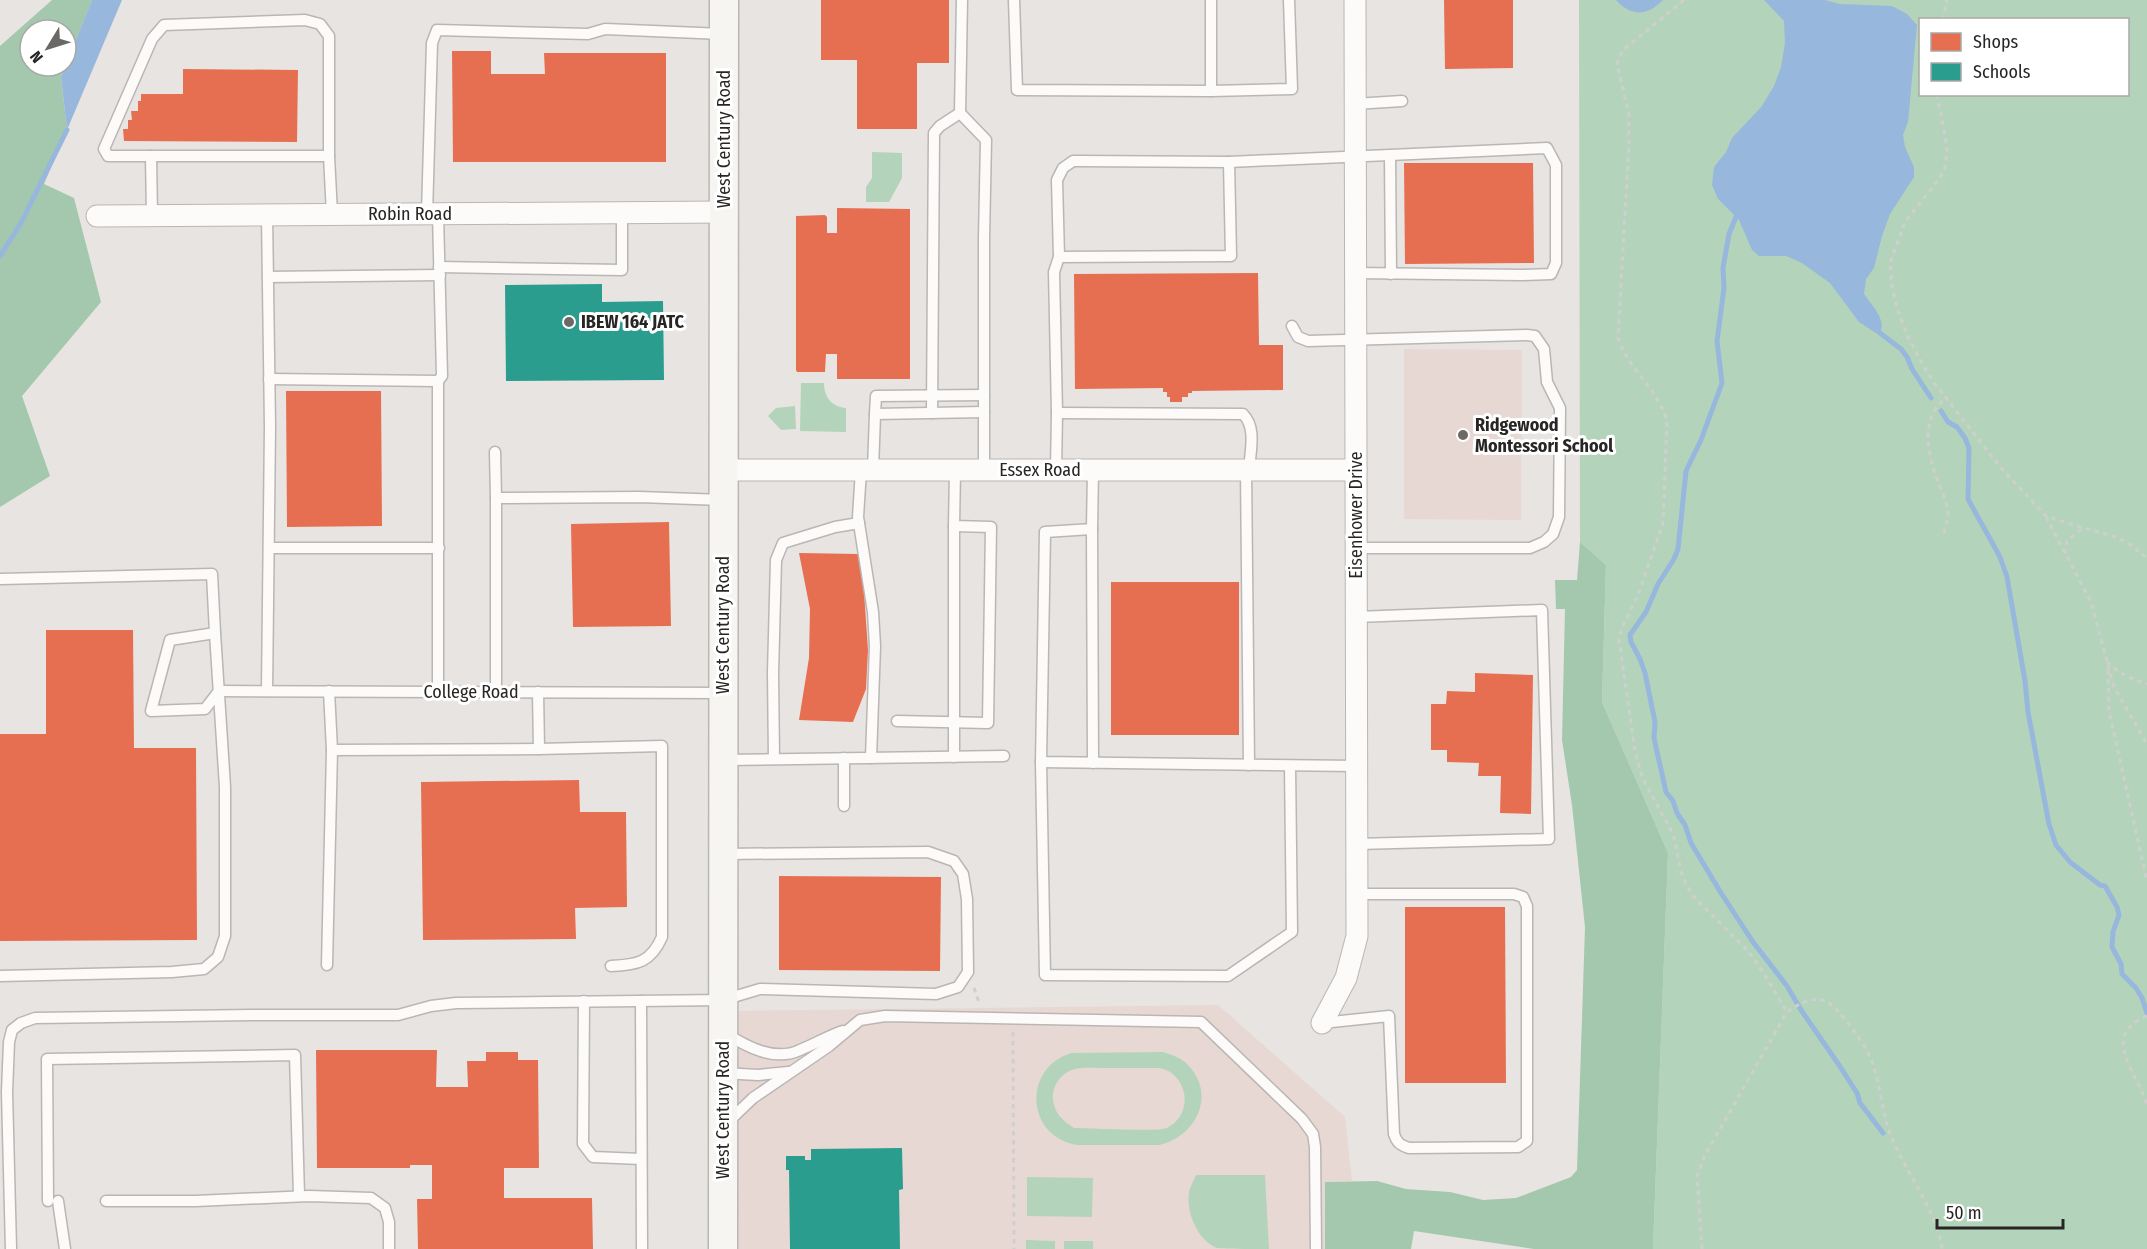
<svg xmlns="http://www.w3.org/2000/svg" width="2147" height="1249" viewBox="0 0 2147 1249" font-family="'Fira Sans Condensed',sans-serif">
<style>
.education{fill:#e8d8d3}
.green{fill:#b3d4ba;fill-rule:evenodd}
.forest{fill:#a4c8ad}
.water{fill:#97b7dd}
.shops{fill:#e76f51}
.schools{fill:#2a9d8f}
.lines{fill:none;stroke-linecap:round;stroke-linejoin:round}
.stream{stroke:#97b7dd;stroke-width:5}
.lane-casing{stroke:#bab6b4;stroke-width:13}
.street-casing{stroke:#bab6b4;stroke-width:23}
.secondary-casing{stroke:#bab6b4;stroke-width:31}
.path{stroke:#cfcfcd;stroke-width:3;stroke-dasharray:4.5 4.5;stroke-linecap:butt}
.lane{stroke:#fcfbfa;stroke-width:10}
.street{stroke:#fcfbfa;stroke-width:21}
.secondary{stroke:#f7f5f2;stroke-width:28}
.poi-dot{fill:#6b6866;stroke:#fff;stroke-width:2}
.labels{text-anchor:middle;dominant-baseline:central;stroke-width:6;stroke-linejoin:round;paint-order:stroke}
.street-label{font-size:18px;fill:#282624;stroke:#fff}
.poi-label{font-size:18px;font-weight:bold;fill:#282624;stroke:#fff;text-anchor:start}
</style>
<rect width="100%" height="100%" fill="#e8e4e1"/>
<g class="education">
<polygon points="1404,349 1522,350 1521,520 1404,519"/>
<polygon points="1218,1005 1345,1117 1352,1181 1325,1182 1325,1249 723,1249 723,1011"/>
</g>
<g class="green">
<path d="M 1579,0 L 2147,0 L 2147,1249 L 1653,1249 L 1668,853 L 1602,702 L 1606,565 L 1580,542 ZM 1920,20 L 2128,20 L 2128,94 L 1920,94 Z"/>
<polygon points="872,152 902,153 902,178 889,202 866,202 866,187 872,178"/>
<path d="M 801,383 L 824,383 C 824,397 832,407 846,408 L 846,432 L 800,431 Z"/>
<polygon points="795,406 796,429 781,430 768,416 776,408"/>
<path d="M 1163,1052 C 1172,1055 1182,1058 1188,1065 C 1217,1095 1196,1137 1159,1145 L 1078,1145 C 1027,1138 1021,1069 1071,1053 ZM 1160,1068 C 1173,1071 1181,1080 1184,1093 C 1187,1108 1180,1121 1167,1128 C 1157,1132 1089,1128 1074,1128 C 1063,1121 1054,1113 1053,1099 C 1052,1087 1060,1074 1072,1070 C 1080,1067 1091,1068 1100,1068 C 1120,1068 1140,1068 1160,1068 Z"/>
<path d="M 1196,1175 L 1265,1175 L 1269,1249 C 1260,1249 1224,1249 1217,1248 C 1197,1240 1186,1212 1189,1192 C 1190,1187 1194,1180 1196,1175 Z"/>
<polygon points="1027,1177 1093,1178 1092,1217 1027,1216"/>
<polygon points="1026,1240 1055,1241 1055,1249 1026,1249"/>
<rect x="1064" y="1241" width="29" height="8"/>
</g>
<g class="forest">
<polygon points="52,0 92,0 66,65 66,30 30,30 30,66 65,66 61,77 67,130 44,184 74,198 101,302 22,396 50,476 0,507 0,46"/>
<polygon points="1580,542 1606,565 1602,702 1668,853 1653,1249 1534,1249 1414,1231 1411,1249 1325,1249 1325,1182 1377,1181 1406,1189 1450,1192 1483,1200 1516,1198 1571,1177 1577,1170 1585,927 1572,805 1562,740 1565,609 1556,609 1555,580 1577,580"/>
</g>
<g class="water">
<polygon points="92,0 122,0 67,130 61,77"/>
<path d="M 1616,0 L 1663,0 C 1648,16 1631,17 1616,0 Z"/>
<path d="M 1764,0 L 1825,0 L 1840,4 L 1892,6 L 1907,14 L 1917,25 L 1908,122 L 1903,135 L 1905,147 L 1914,167 L 1914,177 L 1890,214 L 1882,236 L 1874,268 L 1866,279 L 1864,294 C 1872,306 1888,320 1879,335 L 1859,322 L 1830,283 L 1802,263 L 1786,256 L 1759,256 L 1752,250 L 1739,220 L 1718,199 L 1712,185 L 1714,167 L 1726,152 L 1732,138 L 1762,106 L 1774,86 L 1781,67 L 1785,43 L 1784,21 Z"/>
</g>
<g class="shops">
<polygon points="821,0 949,0 949,63 917,63 917,129 857,129 857,60 821,60"/>
<polygon points="1444,0 1513,0 1513,68 1445,69"/>
<polygon points="452,51 491,51 491,74 545,74 544,53 666,53 666,162 453,162"/>
<polygon points="183,69 298,70 297,142 124,141 123,129 128,129 128,120 132,120 131,111 138,111 138,101 141,101 141,94 183,94"/>
<polygon points="1404,163 1533,163 1534,263 1405,264"/>
<polygon points="837,208 910,209 910,379 837,379 837,354 826,354 825,372 797,372 796,370 796,216 825,215 827,217 827,233 837,233"/>
<polygon points="1258,273 1259,345 1283,345 1283,390 1192,391 1192,393 1188,393 1188,397 1182,397 1182,402 1170,402 1170,397 1167,397 1167,392 1163,392 1163,388 1075,389 1074,274"/>
<polygon points="286,391 381,391 382,526 287,527"/>
<polygon points="669,522 671,626 573,627 571,524"/>
<polygon points="799,553 858,554 863,577 868,650 866,689 853,722 799,720 809,658 810,609"/>
<rect x="1111" y="582" width="128" height="153"/>
<polygon points="46,630 133,630 134,748 196,748 197,940 0,941 0,734 46,734"/>
<polygon points="1475,673 1533,675 1531,814 1500,813 1501,776 1478,776 1479,763 1447,762 1447,750 1431,750 1431,704 1446,704 1447,691 1475,692"/>
<polygon points="579,780 580,812 626,812 627,907 575,908 576,939 423,940 421,782"/>
<polygon points="779,876 941,877 940,971 779,970"/>
<polygon points="1405,907 1505,907 1506,1083 1405,1083"/>
<polygon points="316,1050 437,1050 436,1087 468,1087 467,1061 486,1061 486,1052 518,1052 518,1060 538,1060 539,1168 504,1168 504,1198 592,1198 593,1249 418,1249 417,1199 432,1199 432,1165 410,1165 410,1168 317,1168"/>
</g>
<g class="schools">
<polygon points="602,284 602,302 663,301 664,380 506,381 505,285"/>
<polygon points="902,1148 903,1189 899,1190 900,1249 790,1249 789,1170 786,1170 786,1156 805,1156 805,1160 811,1160 811,1149"/>
</g>
<g class="lines">
<g class="stream">
<polyline points="1736,217 1729,234 1723,268 1724,288 1717,341 1722,383 1701,440 1686,471 1678,549 1674,559 1658,584 1646,612 1630,635 1631,642 1640,659 1645,673 1655,722 1654,738 1666,792 1673,801 1677,813 1685,825 1691,843 1721,893 1753,942 1787,986 1801,1010 1839,1065 1857,1093 1860,1103 1883,1133"/>
<polyline points="0,256 21,223 67,130"/>
<polyline points="1880,333 1901,349 1907,357 1912,369 1931,398"/>
<polyline points="1941,411 1948,422 1957,427 1965,438 1969,448 1968,499 2000,557 2007,577 2025,681 2028,712 2049,824 2056,845 2070,862 2100,885 2105,886 2117,907 2119,915 2113,932 2112,947 2121,964 2122,974 2136,988 2142,998 2147,1013"/>
</g>
<g class="lane-casing">
<g id="lane">
<polyline points="962,0 960,113 986,140 984,238 984,470"/>
<polyline points="1014,0 1017,90 1211,91 1211,0"/>
<polyline points="1211,91 1292,89 1289,0"/>
<polyline points="1355,104 1402,101"/>
<polyline points="151,156 108,156 104,149 152,39 164,25 305,20 320,24 329,36 329,156 332,214"/>
<polyline points="1390,156 1391,274"/>
<polyline points="427,214 432,43 437,30 588,34 605,29 723,34"/>
<polyline points="438,214 442,376 438,381 438,692"/>
<polyline points="152,216 151,156 329,156"/>
<polyline points="1059,257 1231,256 1229,162"/>
<polyline points="439,267 622,270 622,213"/>
<polyline points="268,277 440,275"/>
<polyline points="1292,326 1298,337 1308,341 1527,335 1535,336 1544,349 1547,382 1560,408 1559,517 1553,534 1544,542 1530,548 1356,548"/>
<polyline points="269,379 438,381"/>
<polyline points="932,413 934,133 940,126 960,113"/>
<path d="M 1057,413 L 1243,414 C 1257,428 1250,452 1249,470"/>
<polyline points="875,414 876,396 984,395"/>
<polyline points="495,452 496,498"/>
<polyline points="861,470 858,517 873,612 875,646 871,758"/>
<polyline points="873,470 875,414 984,412"/>
<polyline points="1056,470 1057,413 1054,272 1059,257 1057,180 1063,168 1073,161 1079,161 1229,162 1547,148 1556,165 1556,263 1551,274 1522,275 1356,273"/>
<polyline points="1093,470 1092,529 1045,532 1041,762 1357,766"/>
<polyline points="1246,470 1249,765"/>
<polyline points="1092,529 1093,763"/>
<polyline points="269,548 439,548"/>
<polyline points="0,579 212,574 215,633 170,640 151,711 205,709 219,691"/>
<polyline points="1356,617 1542,610 1549,839 1357,844"/>
<polyline points="219,691 723,693"/>
<polyline points="267,691 270,426 267,215"/>
<polyline points="329,691 332,750"/>
<polyline points="496,692 496,498 639,497 723,500"/>
<polyline points="538,692 539,749"/>
<polyline points="897,721 988,723 991,527 954,526 955,471"/>
<polyline points="954,757 954,526"/>
<polyline points="774,759 773,673 776,560 783,543 835,527 859,523"/>
<polyline points="725,760 1004,756"/>
<polyline points="1041,762 1045,975 1228,976 1292,932 1290,766"/>
<polyline points="844,806 844,758"/>
<path d="M 327,965 L 332,750 L 539,749 L 662,746 L 662,937 C 651,962 638,965 611,966"/>
<polyline points="0,976 172,972 204,969 218,957 225,936 225,787 215,633"/>
<polyline points="584,1001 583,1144 593,1157 641,1159"/>
<polyline points="641,1001 642,1249"/>
<path d="M 1322,1023 L 1389,1016 L 1394,1134 C 1397,1143 1400,1145 1409,1148 L 1518,1147 L 1527,1141 L 1527,906 L 1523,897 L 1514,894 L 1357,894"/>
<path d="M 725,1033 C 747,1047 775,1062 800,1050 C 815,1044 828,1036 843,1031"/>
<polyline points="723,1073 758,1075 788,1072"/>
<polyline points="728,1122 753,1098 829,1046 860,1020 885,1016 1201,1022 1302,1119 1313,1134 1315,1147 1316,1249"/>
<polyline points="48,1201 47,1059 295,1055 299,1196"/>
<polyline points="58,1201 65,1249"/>
<polyline points="106,1201 196,1201 309,1196 371,1198 385,1208 389,1222 389,1249"/>
<polyline points="11,1249 7,1092 9,1042 12,1030 21,1023 35,1018 252,1015 398,1015 431,1006 456,1003 723,1000 760,989 936,994 958,987 968,972 967,899 963,874 954,861 928,852 725,854"/>
</g>
</g>
<g class="street-casing">
<g id="street">
<polyline points="97,216 724,212"/>
<polyline points="723,470 1356,470"/>
<polyline points="1322,1023 1346,978 1357,936 1355,0"/>
</g>
</g>
<g class="secondary-casing">
<polyline id="secondary" points="723,1249 724,0"/>
</g>
<g class="path">
<path d="M 1684,0 L 1622,51 L 1617,64 L 1629,115 L 1629,143 L 1618,338 C 1628,369 1659,390 1667,421 L 1663,523 L 1638,595 L 1622,628 L 1619,639 L 1635,752 L 1643,779 L 1673,834 L 1681,871 L 1686,884 L 1693,896 L 1749,952 L 1763,972 L 1787,1012"/>
<polyline points="1943,20 1947,0"/>
<polyline points="1937,94 1945,135 1947,150 1945,167 1939,179 1905,222 1890,263 1892,286 1898,311 1907,335 1923,365 1935,384 2001,468 2045,515 2066,523 2113,536 2128,543 2147,558"/>
<polyline points="2046,517 2091,602 2114,687 2147,744"/>
<path d="M 1944,533 C 1945,527 1948,520 1948,514 C 1947,499 1938,484 1934,470 C 1926,445 1923,415 1946,398"/>
<polyline points="2065,554 2067,541 2083,528"/>
<path d="M 2107,662 C 2119,674 2132,679 2147,684"/>
<polyline points="2108,670 2109,711 2147,881"/>
<polyline points="974,988 980,1005"/>
<path d="M 2147,1016 C 2098,1036 2139,1074 2147,1105"/>
<polyline points="1013,1032 1014,1249"/>
<path d="M 1702,1249 L 1697,1176 L 1705,1155 L 1787,1012 C 1815,993 1826,994 1847,1022 C 1855,1032 1864,1044 1870,1057 C 1881,1082 1881,1111 1891,1136 C 1906,1173 1937,1211 1942,1249"/>
</g>
<use href="#lane" class="lane"/>
<use href="#street" class="street"/>
<use href="#secondary" class="secondary"/>
</g>
<g class="poi-dot">
<circle cx="569" cy="322" r="6"/>
<circle cx="1463" cy="435" r="6"/>
</g>
<g class="labels">
<g class="street-label">
<text transform="translate(724 139) rotate(-90)">West Century Road</text>
<text x="410" y="214">Robin Road</text>
<text x="1040" y="470">Essex Road</text>
<text transform="translate(1356 515) rotate(-90)">Eisenhower Drive</text>
<text transform="translate(723 625) rotate(-90)">West Century Road</text>
<text x="471" y="692">College Road</text>
<text transform="translate(723 1110) rotate(-90)">West Century Road</text>
</g>
<g class="poi-label">
<text x="581" y="322">IBEW 164 JATC</text>
<text x="1475" y="425">Ridgewood<tspan x="1475" dy="21">Montessori School</tspan></text>
</g>
</g>
<rect x="1919" y="18" width="210" height="78" fill="#ffffff" stroke="#a9a8a7" stroke-width="1.5"/>
<rect x="1931" y="33" width="30" height="18" fill="#e76f51" stroke="#a9a8a7" stroke-width="1.5"/>
<text x="1973" y="48" font-size="18" fill="#282624">Shops</text>
<rect x="1931" y="63" width="30" height="18" fill="#2a9d8f" stroke="#a9a8a7" stroke-width="1.5"/>
<text x="1973" y="78" font-size="18" fill="#282624">Schools</text>
<g transform="translate(48 48) rotate(232)"><circle r="28" fill="#ffffff" stroke="#a9a8a7" stroke-width="1.5"/>
<path d="M0-4.5L10 22L0 15L-10 22Z" fill="#6b6866"/>
<text y="-9" font-size="16" font-weight="bold" text-anchor="middle" fill="#282624">N</text>
</g>
<path d="M1937 1219v9h126v-9" fill="none" stroke="#282624" stroke-width="3"/>
<text x="1946" y="1219" font-size="18" fill="#282624" stroke="#ffffff" stroke-width="4.5" paint-order="stroke">50 m</text>
</svg>
